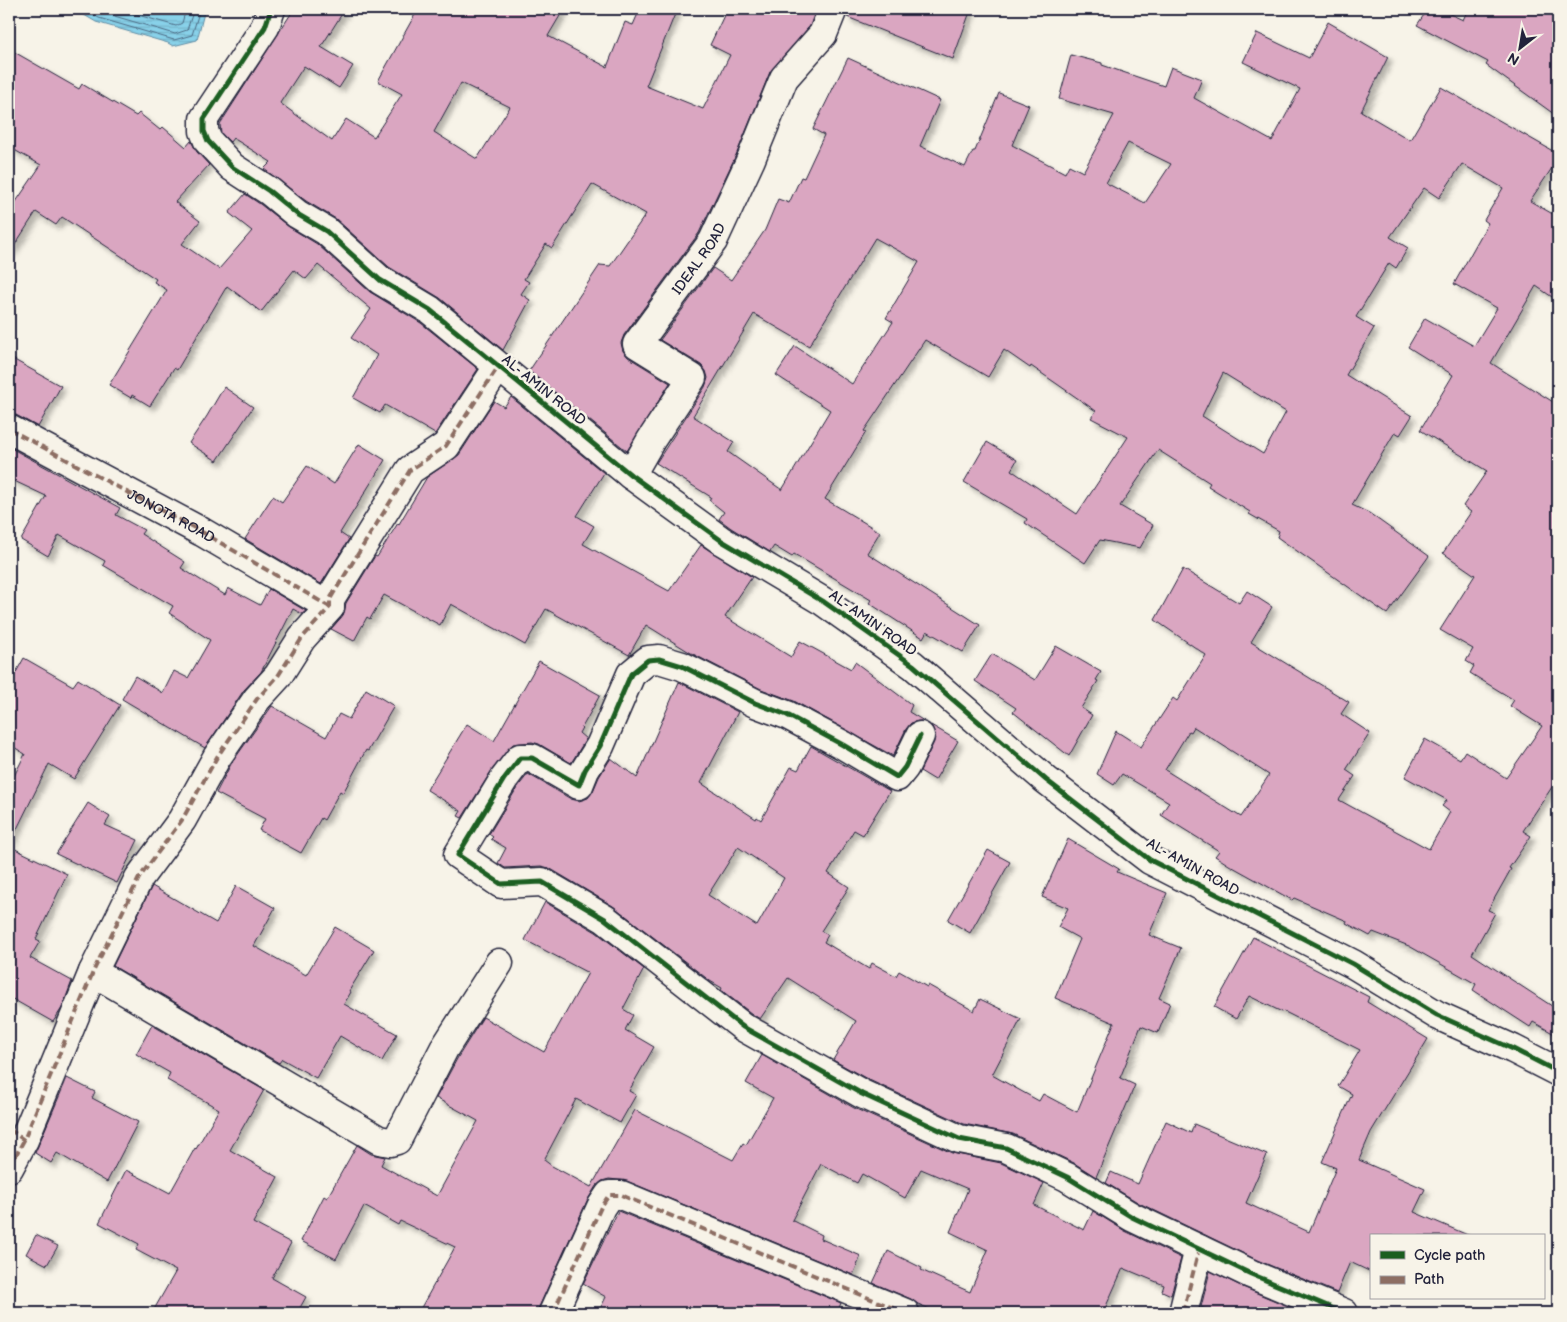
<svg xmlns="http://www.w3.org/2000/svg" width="1567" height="1322" viewBox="0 0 1567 1322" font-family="'Balsamiq Sans',sans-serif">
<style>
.water{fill:url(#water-rules);stroke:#5f8ba3}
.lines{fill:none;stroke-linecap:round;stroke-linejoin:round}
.shore{stroke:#4b6881;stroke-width:1}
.building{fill:#daa6c1;stroke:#22223b;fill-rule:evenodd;filter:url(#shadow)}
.minor-casing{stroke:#22223b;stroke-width:31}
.minor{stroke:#f7f3e8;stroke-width:28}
.quiet{stroke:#8d6e63;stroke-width:4;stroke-dasharray:8 4;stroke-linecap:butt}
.cycleway-casing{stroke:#f7f3e8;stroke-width:8}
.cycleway{stroke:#1b5e20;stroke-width:5}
.labels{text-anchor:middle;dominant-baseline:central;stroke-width:5;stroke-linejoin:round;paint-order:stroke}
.street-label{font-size:14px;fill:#22223b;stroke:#f7f3e8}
</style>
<defs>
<pattern id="water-rules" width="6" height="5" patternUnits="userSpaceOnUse" patternTransform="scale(1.25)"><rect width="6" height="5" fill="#88d1e9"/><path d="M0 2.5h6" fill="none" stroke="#75b3c9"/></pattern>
<filter id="shadow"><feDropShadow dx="4.5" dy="4.5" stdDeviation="2.5" flood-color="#0004"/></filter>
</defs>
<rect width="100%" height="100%" fill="#f7f3e8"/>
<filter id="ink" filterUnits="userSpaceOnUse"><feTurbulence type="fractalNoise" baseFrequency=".02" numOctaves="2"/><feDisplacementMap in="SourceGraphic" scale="10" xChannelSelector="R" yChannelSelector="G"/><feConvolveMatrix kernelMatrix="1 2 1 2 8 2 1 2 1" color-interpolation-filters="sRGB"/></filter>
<g filter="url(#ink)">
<polygon class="water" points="74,9 205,9 197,40 173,46 168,43 96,22"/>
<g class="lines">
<g class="shore">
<polyline points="84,9 99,18 174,40 192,35 200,9"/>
<polyline points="96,9 101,12 175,34 187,30 194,9"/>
<polyline points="117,9 176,26 182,23 186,9"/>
</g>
</g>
<g class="building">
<path d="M 294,9 L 345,9 L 321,47 L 353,66 L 339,88 L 304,66 L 280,103 L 332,141 L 346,119 L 374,137 L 402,94 L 378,81 L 418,9 L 564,9 L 548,36 L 607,67 L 625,22 L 633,25 L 640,9 L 677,9 L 646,86 L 703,109 L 730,55 L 710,45 L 727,9 L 816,9 L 810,26 L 770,72 L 737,153 L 699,233 L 624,335 L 621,343 L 623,351 L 628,357 L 670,383 L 627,451 L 529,371 L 600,265 L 610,266 L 646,214 L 592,184 L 552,248 L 546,244 L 524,279 L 529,282 L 521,294 L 530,300 L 503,350 L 440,298 L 389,267 L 336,219 L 306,201 L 264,169 L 271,162 L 233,138 L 230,142 L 221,133 L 220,124 ZM 461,83 L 510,107 L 477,159 L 434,132 Z"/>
<polygon points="848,9 971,9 953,59 847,17"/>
<polygon points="1428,9 1439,9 1463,20 1468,9 1558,9 1558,117 1486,65 1488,62 1417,25"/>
<path d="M 1328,22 L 1388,57 L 1361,111 L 1410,140 L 1441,87 L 1558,154 L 1558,159 L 1530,201 L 1558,217 L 1558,301 L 1536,286 L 1491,363 L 1558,405 L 1558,778 L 1523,831 L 1531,836 L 1509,868 L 1511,869 L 1488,910 L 1495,913 L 1472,954 L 1558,1010 L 1558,1036 L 1533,1022 L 1530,1027 L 1473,990 L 1476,984 L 1409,946 L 1373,932 L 1370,936 L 1346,923 L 1347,921 L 1294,898 L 1292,900 L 1229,865 L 1215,856 L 1219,851 L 1161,815 L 1169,802 L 1122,774 L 1114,785 L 1097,774 L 1116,731 L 1141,747 L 1173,698 L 1177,701 L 1206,655 L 1155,620 L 1183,569 L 1239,603 L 1247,591 L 1272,607 L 1251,642 L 1349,702 L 1341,714 L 1370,733 L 1346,770 L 1355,776 L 1339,800 L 1429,849 L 1450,812 L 1442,806 L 1447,800 L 1405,777 L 1425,739 L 1460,759 L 1465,751 L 1506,778 L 1542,726 L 1510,706 L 1514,700 L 1470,673 L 1474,666 L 1466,661 L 1473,649 L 1440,630 L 1475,575 L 1443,553 L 1471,512 L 1463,506 L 1487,471 L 1420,430 L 1453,375 L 1408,347 L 1425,318 L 1474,346 L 1497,308 L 1454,284 L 1488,223 L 1484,220 L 1503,188 L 1462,164 L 1439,198 L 1424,188 L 1390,237 L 1408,248 L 1396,268 L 1389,263 L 1356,317 L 1374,328 L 1346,375 L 1412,416 L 1400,435 L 1395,432 L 1352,505 L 1369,513 L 1429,556 L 1387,614 L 1277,537 L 1279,531 L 1249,514 L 1250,512 L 1208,486 L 1210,483 L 1158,450 L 1120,506 L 1153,525 L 1140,548 L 1100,540 L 1085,563 L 1025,523 L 1027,519 L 964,482 L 987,442 L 1017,460 L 1011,470 L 1077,514 L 1128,437 L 1091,418 L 1096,411 L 1031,366 L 1030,368 L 1004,350 L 988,377 L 925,340 L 864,431 L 866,432 L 825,499 L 880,532 L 867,553 L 980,625 L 963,652 L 927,631 L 923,638 L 869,603 L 871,600 L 794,554 L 792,557 L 774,546 L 770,552 L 731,528 L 719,519 L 724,512 L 709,500 L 711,497 L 656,463 L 705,387 L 708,378 L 706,371 L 701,365 L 660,340 L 713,268 L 731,280 L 765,230 L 778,199 L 789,203 L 801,177 L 804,178 L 824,135 L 813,129 L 848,58 L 940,100 L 920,146 L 965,167 L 973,151 L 975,151 L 999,93 L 1029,105 L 1012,145 L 1065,173 L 1069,165 L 1083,172 L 1114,115 L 1059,99 L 1071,55 L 1102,63 L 1102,65 L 1164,86 L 1171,67 L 1202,79 L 1194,98 L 1272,141 L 1300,89 L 1243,62 L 1257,33 L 1309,58 ZM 1128,143 L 1171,164 L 1145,203 L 1106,183 ZM 875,238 L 919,262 L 886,318 L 893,322 L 852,384 L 795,346 L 776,375 L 830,410 L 782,490 L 728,452 L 734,442 L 693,416 L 754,314 L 809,346 ZM 1223,373 L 1286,412 L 1263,454 L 1202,416 ZM 1194,727 L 1269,775 L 1241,817 L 1165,770 L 1189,731 L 1191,732 Z"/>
<polygon points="9,49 79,89 82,84 136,116 139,113 160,130 163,127 186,147 191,141 197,152 209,165 175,202 200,221 182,244 219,269 252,231 229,213 245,194 260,204 289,227 317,244 370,292 421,323 478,369 435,434 385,405 380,413 353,398 377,355 351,338 371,309 318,265 306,279 294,270 261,312 227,286 177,370 174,368 150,406 132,395 131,398 109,385 167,290 154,282 156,279 62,217 56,225 36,212 9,254 9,212 41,165 9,147"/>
<polygon points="9,357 61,386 38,427 16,415 9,413"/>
<polygon points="224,387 253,407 217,461 189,443 207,416"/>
<polygon points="511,397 604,473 577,516 594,526 583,544 669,591 701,545 752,577 725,617 791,657 800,641 851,669 855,662 912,705 909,712 924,721 918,721 911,723 906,729 893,756 794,701 761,689 691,653 646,625 629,655 546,609 525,645 451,604 440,625 384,595 370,619 367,617 354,641 331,629 343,615 346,603 375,556 377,557 398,523 399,524 427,477 459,455 494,401 504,407"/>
<polygon points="359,444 385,460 340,533 349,539 321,584 245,539 273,496 282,502 307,466 334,484"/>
<polygon points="9,447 120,508 116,515 144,530 141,534 185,562 181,568 225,595 228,588 260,605 269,589 306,611 302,614 293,609 261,672 244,690 205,748 122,699 135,676 163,693 174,671 188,678 210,640 169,613 173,606 103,565 105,561 59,535 48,556 21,540 46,496 10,479 9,481"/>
<polygon points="1056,646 1101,672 1096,680 1098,681 1081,708 1092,715 1069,756 1013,712 1016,708 975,681 992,654 1035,680"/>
<polygon points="24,658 73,686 78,679 120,705 74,779 49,764 9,845 9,786 25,754 9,744 9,685"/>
<polygon points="539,661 600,695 579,733 586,739 571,763 539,744 532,742 513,744 492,770 462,818 458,816 461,811 427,790 429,786 467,724 494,741"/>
<path d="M 679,682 L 738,712 L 701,783 L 756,819 L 757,817 L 761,820 L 791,767 L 798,770 L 811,746 L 890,791 L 863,835 L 854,830 L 828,873 L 849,887 L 821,931 L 828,935 L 824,942 L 869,969 L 872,963 L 896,976 L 899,971 L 927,987 L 928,985 L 974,1011 L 980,999 L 1021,1019 L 992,1075 L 1039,1101 L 1043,1094 L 1077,1112 L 1114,1023 L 1055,998 L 1080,939 L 1058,927 L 1068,908 L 1042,897 L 1068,839 L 1119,869 L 1117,872 L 1167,893 L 1149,935 L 1181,948 L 1159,998 L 1170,1003 L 1158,1033 L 1141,1026 L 1120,1078 L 1135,1085 L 1096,1177 L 1074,1163 L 1013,1134 L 964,1124 L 869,1080 L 833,1060 L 856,1021 L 788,978 L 760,1019 L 752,1014 L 721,990 L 722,988 L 710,981 L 613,906 L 549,868 L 541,866 L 505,868 L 498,863 L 506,848 L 491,839 L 493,837 L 489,834 L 517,788 L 528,774 L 571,799 L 579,801 L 588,798 L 593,791 L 599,777 L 611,758 L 637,778 ZM 738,847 L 784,878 L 757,926 L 708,895 Z"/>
<polygon points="366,689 394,706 368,751 366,750 343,793 340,791 324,820 321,818 301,853 259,830 265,819 216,793 231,764 272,706 326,737 339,714 349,719"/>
<polygon points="931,725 958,741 935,780 920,771 934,742 935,734"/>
<polygon points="88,803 110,817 105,825 138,840 117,883 56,854"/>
<polygon points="9,846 67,874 36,939 40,941 30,958 72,981 62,1008 53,1022 9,997"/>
<polygon points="988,850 1010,862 970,933 948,920"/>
<polygon points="152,886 216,923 236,886 275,908 254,946 306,975 335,927 374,950 349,991 351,992 344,1004 397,1034 382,1061 340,1036 316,1078 282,1059 279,1063 113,966"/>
<polygon points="545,902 596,932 644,969 623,1009 633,1015 625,1030 654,1047 629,1091 636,1095 620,1123 576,1099 544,1160 552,1166 591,1187 635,1110 733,1160 743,1143 746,1145 773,1098 746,1083 762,1055 854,1108 952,1153 1001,1163 1044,1183 1034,1205 1084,1230 1093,1211 1125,1231 1181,1258 1171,1295 1162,1291 1164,1285 1123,1268 1103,1313 939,1313 918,1304 911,1299 873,1283 888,1251 922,1268 921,1270 970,1292 988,1250 950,1232 968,1189 921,1169 905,1198 862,1174 857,1183 821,1164 792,1220 822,1235 821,1239 861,1256 853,1275 627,1181 609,1179 602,1181 596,1186 587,1201 539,1307 538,1313 418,1313 455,1247 400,1221 398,1225 364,1206 336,1259 301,1241 324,1196 327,1198 357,1145 371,1154 385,1157 381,1165 437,1196 478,1121 436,1098 458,1057 483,1017 544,1052 588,973 525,940"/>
<polygon points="1253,937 1369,997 1367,1002 1428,1039 1371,1132 1359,1160 1425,1189 1414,1212 1470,1236 1371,1236 1371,1272 1350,1262 1337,1293 1257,1260 1139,1203 1106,1183 1111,1172 1138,1184 1166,1121 1191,1133 1194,1124 1267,1155 1246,1203 1309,1232 1336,1168 1322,1162 1352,1094 1338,1086 1360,1050 1283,1011 1282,1012 1249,996 1236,1019 1214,1007"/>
<polygon points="152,1025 264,1090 230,1150 278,1177 253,1223 291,1243 272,1278 306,1297 297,1313 152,1313 176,1271 136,1250 139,1244 99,1223 126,1170 170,1193 195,1148 196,1149 219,1109 167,1080 170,1073 136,1054"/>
<polygon points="67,1078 95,1092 92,1098 138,1122 107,1182 57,1153 51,1163 35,1153"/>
<polygon points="618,1211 841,1303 837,1313 598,1313 606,1297 583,1284"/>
<polygon points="36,1235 58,1246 47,1265 26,1254"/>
<polygon points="1210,1271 1245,1288 1304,1313 1215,1313 1201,1307"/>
</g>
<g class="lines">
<g class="minor-casing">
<g id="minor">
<polyline points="271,9 265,27 204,119 204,131 208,141 232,167 269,191 297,214 326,231 380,280 430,310 631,475 722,541 824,602 913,665 1046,780 1150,860 1353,964 1437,1015 1513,1049 1558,1072"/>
<path id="s1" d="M 9,429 L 202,532 L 330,607"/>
<path id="s2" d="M 631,475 L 651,440 L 692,378 L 637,344 L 713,241 L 751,159 L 784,78 L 823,34 L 833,9"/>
<polyline points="920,736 905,767 897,777 843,745 787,715 755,703 682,666 659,659 648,660 631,674 600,746 585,770 579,785 532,758 520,758 504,779 458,855 501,884 542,882 605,919 743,1027 862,1094 959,1139 1006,1148 1067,1177 1132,1217 1251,1274 1344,1313"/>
<polyline points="93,972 379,1140 390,1142 397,1140 444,1049 499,963"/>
<polyline points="9,1168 24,1140 93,972 139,878 182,820 217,757 257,699 278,676 302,638 330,607 330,599 410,470 446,446 498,367"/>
<polyline points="553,1313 601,1207 609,1195 621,1195 905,1313"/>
<polyline points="1183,1313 1199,1249"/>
</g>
</g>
<use href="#minor" class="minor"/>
<g class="quiet">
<polyline points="9,429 202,532 330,607"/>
<polyline points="9,1129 24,1140"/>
<polyline points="9,1168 24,1140 93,972 139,878 182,820 217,757 257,699 278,676 302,638 330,607 330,599 410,470 446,446 498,367"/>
<polyline points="553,1313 601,1207 609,1195 621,1195 905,1313"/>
<polyline points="1183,1313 1199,1249"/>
</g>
<g class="cycleway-casing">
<g id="cycleway">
<polyline points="271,9 265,27 204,119 204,131 208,141 232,167 269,191 297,214 326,231 380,280 430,310 631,475 722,541 824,602 913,665 1046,780 1150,860 1353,964 1437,1015 1513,1049 1558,1072"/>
<polyline points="920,736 905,767 897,777 843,745 787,715 755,703 682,666 659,659 648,660 631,674 600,746 585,770 579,785 532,758 520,758 504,779 458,855 501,884 542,882 605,919 743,1027 862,1094 959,1139 1006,1148 1067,1177 1132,1217 1251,1274 1344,1313"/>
</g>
</g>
<use href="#cycleway" class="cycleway"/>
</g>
</g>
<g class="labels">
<g class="street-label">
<text stroke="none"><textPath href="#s2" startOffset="285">IDEAL ROAD</textPath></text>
<text transform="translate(544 390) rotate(39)">AL- AMIN ROAD</text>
<text stroke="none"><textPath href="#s1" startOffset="184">JONOTA ROAD</textPath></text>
<text transform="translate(873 623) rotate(35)">AL- AMIN ROAD</text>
<text transform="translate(1193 867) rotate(29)">AL- AMIN ROAD</text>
</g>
</g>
<rect width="1567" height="1322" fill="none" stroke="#f7f3e8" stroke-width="30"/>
<rect x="15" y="15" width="1537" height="1292" fill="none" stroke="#22223b" stroke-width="2" filter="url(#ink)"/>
<rect x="1370" y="1234" width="175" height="65" fill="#f7f3e8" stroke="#a29fa3"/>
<rect x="1380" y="1251" width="25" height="8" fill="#1b5e20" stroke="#a29fa3"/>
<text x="1414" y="1260" font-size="15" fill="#22223b">Cycle path</text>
<rect x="1380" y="1276" width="25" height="8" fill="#8d6e63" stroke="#a29fa3"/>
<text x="1414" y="1284" font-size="15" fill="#22223b">Path</text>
<g transform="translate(1520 48) rotate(211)" stroke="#f7f3e8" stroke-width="4" paint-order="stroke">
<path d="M0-4L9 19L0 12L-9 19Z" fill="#22223b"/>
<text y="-8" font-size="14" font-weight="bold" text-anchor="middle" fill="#22223b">N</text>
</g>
</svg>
